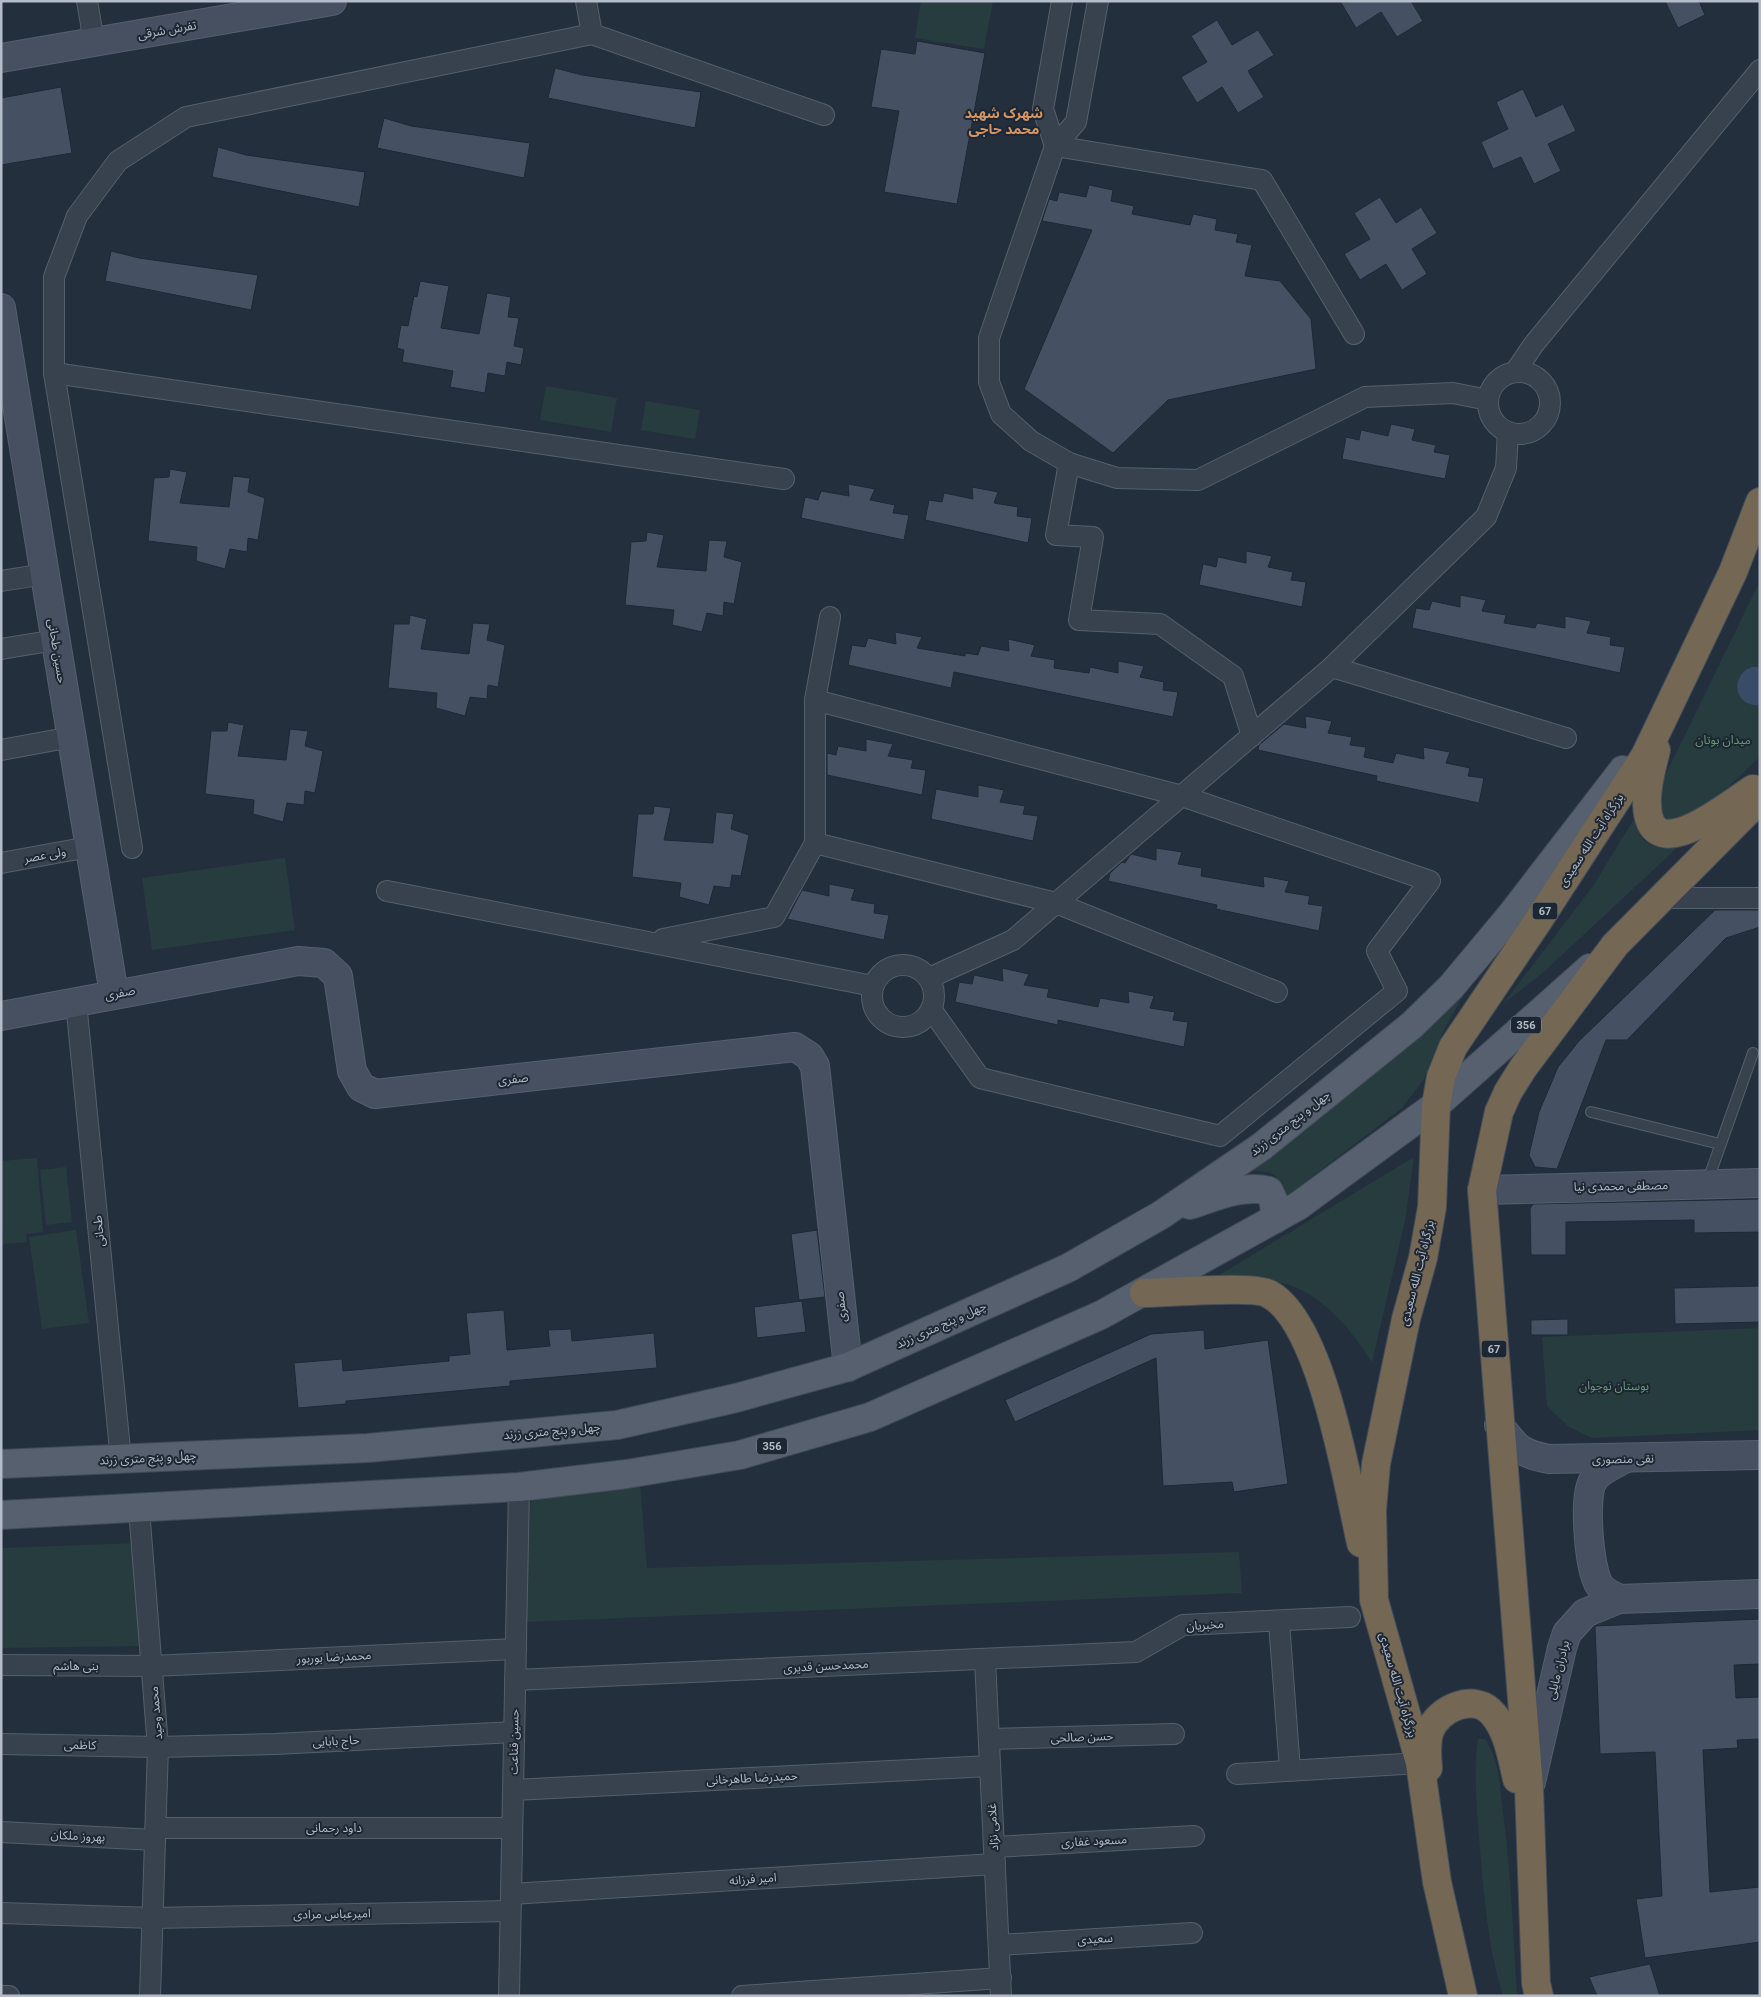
<svg xmlns="http://www.w3.org/2000/svg" width="1761" height="1997" viewBox="0 0 1761 1997" font-family="Roboto,'Noto Sans Arabic',sans-serif">
<style>
.green{fill:#263c3f}
.water{fill:#394c67}
.building{fill:#455162;stroke:#1f2835}
.lines{fill:none;stroke-linecap:round;stroke-linejoin:round}
.lane-casing{stroke:#565f6c;stroke-width:12}
.street-casing{stroke:#565f6c;stroke-width:22}
.secondary-casing{stroke:#565f6c;stroke-width:30}
.primary-casing{stroke:#414a57;stroke-width:30}
.highway-casing{stroke:#434c59;stroke-width:30}
.lane{stroke:#38414e;stroke-width:10}
.street{stroke:#38414e;stroke-width:20}
.secondary{stroke:#465061;stroke-width:28}
.primary{stroke:#56606e;stroke-width:28}
.highway{stroke:#746855;stroke-width:28}
.labels{text-anchor:middle;dominant-baseline:central;stroke-width:4;stroke-linejoin:round;paint-order:stroke}
.shield{fill:#1d2633;stroke:#878f9c;stroke-width:1}
.shield-label{font-size:11px;font-weight:bold;fill:#b4bcc9}
.street-label{font-size:12px;fill:#b4bcc9;stroke:#1d2633}
.park-label{font-size:12px;fill:#6b9a76;stroke:#1d2633}
.neighbourhood-label{font-size:14px;font-weight:bold;fill:#d59563;stroke:#1d2633}
</style>
<rect width="100%" height="100%" fill="#242f3e"/>
<g class="green">
<polygon points="921,1 993,1 984,49 915,38"/>
<polygon points="546,386 617,398 611,432 540,420"/>
<polygon points="646,401 700,410 695,439 641,430"/>
<polygon points="1760,581 1760,757 1697,816 1672,821 1664,817 1659,807 1663,780"/>
<path d="M 1634,819 C 1638,845 1659,854 1682,843 L 1545,971 L 1503,1004 L 1593,886 Z"/>
<polygon points="285,858 295,930 152,950 142,878"/>
<path d="M 1473,978 L 1442,1034 L 1424,1079 L 1402,1108 L 1287,1196 C 1280,1166 1259,1170 1234,1173 L 1419,1035 L 1437,1020 Z"/>
<path d="M 1414,1157 L 1405,1221 L 1372,1362 C 1348,1326 1319,1289 1274,1281 C 1255,1278 1235,1278 1216,1277 Z"/>
<polygon points="37,1158 43,1232 26,1234 27,1242 3,1244 1,1161"/>
<polygon points="66,1167 72,1222 46,1225 40,1170"/>
<polygon points="76,1230 89,1323 42,1329 29,1237"/>
<polygon points="1760,1328 1760,1430 1592,1438 1569,1427 1547,1406 1542,1337"/>
<polygon points="640,1484 647,1568 1239,1552 1242,1593 524,1622 526,1512 530,1503 537,1497"/>
<polygon points="139,1543 141,1646 1,1648 1,1548"/>
<path d="M 1478,1739 L 1485,1739 C 1498,1757 1500,1784 1502,1805 C 1511,1869 1513,1932 1517,1996 L 1503,1996 C 1488,1948 1484,1898 1480,1849 C 1477,1813 1473,1775 1478,1739 Z"/>
</g>
<path class="water" d="M 1752,667 L 1760,667 L 1760,705 C 1734,708 1729,675 1752,667 Z"/>
<g class="building">
<polygon points="1340,1 1411,1 1423,21 1397,37 1381,12 1356,28"/>
<polygon points="1665,1 1699,1 1705,15 1678,28"/>
<polygon points="1217,20 1232,45 1258,30 1274,55 1248,71 1264,97 1238,113 1222,87 1197,103 1181,77 1207,62 1191,36"/>
<polygon points="917,41 985,53 957,204 884,192 899,111 871,107 881,49 915,54"/>
<polygon points="555,68 582,75 701,92 695,128 548,98"/>
<polygon points="61,87 72,153 1,165 1,98"/>
<polygon points="1523,89 1536,117 1563,104 1576,131 1548,144 1561,171 1534,184 1521,157 1493,169 1481,142 1508,129 1496,102"/>
<polygon points="384,118 411,126 530,143 524,178 377,148"/>
<polygon points="218,147 246,155 365,172 359,207 212,177"/>
<polygon points="1089,185 1113,190 1111,201 1134,206 1132,214 1190,225 1193,214 1217,219 1215,230 1238,234 1236,242 1252,245 1245,276 1280,281 1311,319 1316,369 1168,400 1113,453 1024,389 1092,230 1042,221 1049,199 1057,201 1059,192 1086,197"/>
<polygon points="1380,197 1396,223 1421,207 1437,233 1412,249 1427,274 1402,290 1386,264 1360,280 1344,254 1370,239 1354,213"/>
<polygon points="111,251 139,258 258,275 251,310 105,281"/>
<polygon points="420,281 449,286 441,328 479,334 487,293 511,297 508,317 519,318 514,346 524,348 521,365 507,362 505,376 488,373 485,393 450,387 453,371 402,362 404,350 397,348 401,325 408,326 414,296 417,297"/>
<polygon points="1391,424 1415,429 1412,440 1436,445 1434,452 1450,455 1445,479 1342,459 1346,437 1359,440 1361,430 1388,436"/>
<polygon points="170,469 187,472 180,503 229,507 233,476 250,478 248,492 265,498 258,540 248,538 247,552 230,549 225,569 196,561 197,547 148,541 154,478 169,477"/>
<polygon points="848,484 875,489 870,500 895,505 893,513 909,515 904,540 801,518 805,497 818,500 821,491 849,496"/>
<polygon points="972,487 998,492 994,503 1018,507 1017,516 1032,518 1028,543 925,520 929,500 942,502 944,493 973,499"/>
<polygon points="647,532 664,535 657,567 706,571 709,540 727,541 724,557 742,562 734,604 724,602 723,616 707,613 702,632 672,625 674,610 625,605 631,542 646,541"/>
<polygon points="1246,551 1272,556 1268,567 1293,572 1291,580 1306,582 1302,607 1199,585 1203,564 1216,567 1218,557 1246,563"/>
<polygon points="1460,595 1486,600 1482,611 1506,615 1504,623 1535,628 1537,623 1565,628 1565,616 1591,621 1587,633 1611,637 1610,645 1625,647 1620,673 1412,628 1416,608 1429,610 1432,601 1460,607"/>
<polygon points="410,615 427,619 421,649 469,654 473,623 490,624 487,640 505,645 498,687 488,685 487,699 470,697 465,716 436,708 437,693 388,688 394,624 409,624"/>
<polygon points="895,632 922,637 917,648 965,656 965,653 978,655 981,646 1009,651 1008,639 1035,645 1031,656 1055,660 1054,668 1089,673 1090,667 1118,673 1118,661 1144,666 1140,677 1164,682 1163,690 1178,692 1173,717 954,672 951,688 848,665 852,645 865,647 868,638 896,644"/>
<polygon points="1305,716 1332,721 1328,733 1352,737 1350,745 1366,747 1364,757 1393,763 1396,753 1424,759 1423,747 1450,752 1446,763 1470,768 1468,776 1484,778 1479,803 1376,781 1377,776 1258,750 1259,745 1284,724 1306,728"/>
<polygon points="228,722 244,725 238,756 286,760 290,729 308,731 305,746 323,751 315,793 305,791 304,805 287,803 283,822 253,814 254,800 205,794 211,731 227,731"/>
<polygon points="866,739 893,744 888,756 913,760 911,768 926,770 922,795 827,775 827,753 836,755 838,746 866,751"/>
<polygon points="978,785 1004,790 1000,802 1025,806 1023,814 1038,816 1033,841 931,819 936,789 978,797"/>
<polygon points="654,806 671,808 664,840 713,843 716,812 734,814 731,829 749,835 741,876 732,875 730,888 714,886 709,905 679,897 681,883 632,877 638,814 653,814"/>
<polygon points="1156,848 1182,852 1178,864 1202,868 1201,876 1264,887 1263,876 1289,881 1285,892 1310,896 1308,904 1323,906 1319,931 1216,909 1217,905 1108,881 1110,873 1122,862 1125,863 1131,854 1156,860"/>
<polygon points="829,884 855,889 851,900 875,904 874,913 889,915 884,940 787,919 802,890 829,896"/>
<polygon points="1715,910 1760,910 1760,927 1726,938 1627,1040 1606,1040 1557,1169 1535,1167 1529,1155 1539,1112 1558,1067 1579,1041"/>
<polygon points="1002,968 1029,974 1024,985 1049,989 1047,997 1098,1007 1100,998 1129,1003 1128,991 1154,996 1150,1008 1175,1012 1173,1020 1188,1022 1184,1047 1058,1020 1058,1025 955,1002 959,982 972,984 974,975 1003,981"/>
<polygon points="1760,1199 1760,1232 1694,1233 1694,1220 1566,1222 1566,1255 1531,1255 1530,1209 1533,1204"/>
<polygon points="817,1230 825,1297 799,1300 791,1234"/>
<polygon points="1760,1286 1760,1322 1675,1324 1674,1288"/>
<polygon points="802,1301 806,1332 757,1338 754,1307"/>
<polygon points="504,1310 507,1350 550,1346 548,1330 571,1329 572,1341 654,1333 657,1368 510,1381 510,1386 346,1401 346,1404 298,1408 294,1363 342,1359 343,1371 449,1361 449,1356 470,1354 466,1313"/>
<polygon points="1568,1319 1568,1335 1531,1335 1531,1320"/>
<polygon points="1204,1330 1205,1349 1268,1340 1288,1484 1234,1492 1232,1482 1163,1486 1156,1358 1015,1422 1005,1400 1151,1334"/>
<polygon points="1760,1619 1760,1664 1734,1665 1736,1698 1760,1697 1760,1739 1737,1740 1738,1748 1703,1750 1710,1892 1760,1887 1760,1942 1645,1958 1636,1899 1662,1896 1655,1752 1600,1754 1595,1626"/>
<polygon points="1650,1964 1660,1996 1597,1996 1589,1977"/>
</g>
<g class="lines">
<g class="lane-casing">
<g id="lane">
<polyline points="1591,1112 1720,1144"/>
<polyline points="1707,1183 1753,1053"/>
</g>
</g>
<g class="street-casing">
<g id="street">
<polyline points="87,1 94,42"/>
<polyline points="586,1 592,34"/>
<polyline points="1098,1 1076,122 1055,146 989,338 989,382 1001,414 1031,441 1069,463 1117,478 1198,480 1365,397 1453,393 1488,400"/>
<polyline points="1055,146 1262,180 1354,334"/>
<polyline points="1055,146 1043,109 1062,1"/>
<circle cx="1519" cy="403" r="31"/>
<polyline points="1515,372 1534,344 1760,70"/>
<polyline points="54,373 784,479"/>
<polyline points="1069,463 1056,535 1093,537 1079,620 1160,624 1233,676 1252,736"/>
<polyline points="1,581 45,574"/>
<polyline points="1,649 56,640"/>
<polyline points="1332,667 1566,738"/>
<polyline points="815,700 1182,796 1430,881 1377,951 1397,991 1220,1136 980,1078 931,1009"/>
<polyline points="1,750 72,737"/>
<polyline points="815,843 1056,903 1277,992"/>
<polyline points="132,848 54,373 54,277 77,216 118,161 186,117 592,34 824,115"/>
<polyline points="1,863 89,847"/>
<polyline points="387,891 873,986"/>
<polyline points="1659,898 1760,898"/>
<polyline points="663,939 774,917 815,843 815,700 830,617"/>
<circle cx="903" cy="996" r="31"/>
<polyline points="929,978 1013,940 1332,667 1486,517 1506,468 1508,432"/>
<polyline points="76,1002 121,1460"/>
<polyline points="139,1509 158,1747 150,1996"/>
<polyline points="1279,1622 1290,1770"/>
<polyline points="985,1659 1001,1996"/>
<polyline points="1,1665 152,1666 516,1649"/>
<polyline points="515,1680 1136,1652 1183,1625 1350,1617"/>
<polyline points="989,1739 1174,1734"/>
<polyline points="1,1744 158,1747 275,1744 514,1732"/>
<polyline points="1237,1774 1420,1763"/>
<polyline points="513,1790 990,1766"/>
<polyline points="156,1828 512,1828"/>
<polyline points="1,1832 155,1840"/>
<polyline points="994,1847 1194,1836"/>
<polyline points="511,1894 995,1864"/>
<polyline points="1,1913 153,1918 510,1911"/>
<polyline points="999,1945 1192,1933"/>
<polyline points="1,1996 9,1996"/>
<polyline points="509,1996 519,1487"/>
<polyline points="742,1996 1001,1978"/>
</g>
</g>
<g class="secondary-casing">
<g id="secondary">
<polyline points="1,58 332,1"/>
<polyline points="1,308 114,994"/>
<polyline points="1,1016 298,961 324,963 338,976 352,1071 361,1087 375,1094 795,1047 809,1056 815,1066 848,1367"/>
<polyline points="1482,1190 1760,1183"/>
<path d="M 1499,1425 C 1516,1448 1521,1454 1549,1459 L 1760,1455"/>
<path d="M 1619,1599 C 1613,1595 1605,1593 1600,1586 C 1589,1572 1583,1496 1593,1481 C 1599,1470 1614,1465 1624,1459"/>
<polyline points="1531,1782 1562,1648 1567,1633 1585,1613 1619,1599 1760,1594"/>
</g>
</g>
<g class="primary-casing">
<g id="primary">
<path d="M 1190,1205 C 1215,1197 1243,1184 1269,1191 L 1274,1202 L 1275,1219"/>
<polyline points="1,1464 368,1448 617,1425 736,1398 848,1367 1068,1268 1161,1215 1261,1147 1412,1025 1451,987 1512,914 1623,770"/>
<polyline points="1,1515 519,1487 627,1474 740,1455 870,1417 1101,1315 1298,1206 1436,1105 1590,968"/>
</g>
</g>
<g class="highway-casing">
<g id="highway">
<path d="M 1656,750 C 1652,767 1646,786 1647,804 C 1649,872 1729,804 1753,789"/>
<path d="M 1144,1293 C 1168,1293 1253,1285 1269,1294 C 1322,1322 1348,1486 1361,1543"/>
<path d="M 1428,1768 C 1427,1756 1426,1745 1429,1733 C 1437,1708 1475,1692 1493,1714 C 1508,1731 1512,1758 1517,1779"/>
<polyline points="1463,1996 1437,1882 1420,1763 1374,1600 1372,1510 1376,1464 1406,1319 1423,1258 1432,1207 1436,1105 1441,1077 1453,1047 1538,921 1645,756 1733,572 1760,502"/>
<polyline points="1539,1996 1536,1983 1529,1788 1482,1190 1499,1112 1508,1092 1523,1068 1615,945 1760,799"/>
</g>
</g>
<use href="#lane" class="lane"/>
<use href="#street" class="street"/>
<use href="#secondary" class="secondary"/>
<use href="#primary" class="primary"/>
<use href="#highway" class="highway"/>
</g>
<g class="labels">
<g class="shield">
<rect x="1532.5" y="902.5" width="25" height="17" rx="4"/>
<rect x="1511" y="1016.5" width="30" height="17" rx="4"/>
<rect x="1481.5" y="1340.5" width="25" height="17" rx="4"/>
<rect x="757" y="1437.5" width="30" height="17" rx="4"/>
</g>
<g class="shield-label">
<text x="1545" y="911">67</text>
<text x="1526" y="1025">356</text>
<text x="1494" y="1349">67</text>
<text x="772" y="1446">356</text>
</g>
<g class="street-label">
<text transform="translate(167 30) rotate(-10)">تفرش شرقی</text>
<text transform="translate(57 651) rotate(81)">حسین طحانی</text>
<text transform="translate(1591 840) rotate(-57)">بزرگراه آیت الله سعیدی</text>
<text transform="translate(45 855) rotate(-10)">ولی عصر</text>
<text transform="translate(120 993) rotate(-11)">صفری</text>
<text transform="translate(513 1079) rotate(-6)">صفری</text>
<text transform="translate(1290 1123) rotate(-38)">چهل و پنج متری زرند</text>
<text transform="translate(1621 1186) rotate(-1)">مصطفی محمدی نیا</text>
<text transform="translate(99 1231) rotate(-96)">طحانی</text>
<text transform="translate(1417 1273) rotate(-76)">بزرگراه آیت الله سعیدی</text>
<text transform="translate(841 1307) rotate(-96)">صفری</text>
<text transform="translate(941 1325) rotate(-24)">چهل و پنج متری زرند</text>
<text transform="translate(552 1431) rotate(-5)">چهل و پنج متری زرند</text>
<text transform="translate(148 1458) rotate(-3)">چهل و پنج متری زرند</text>
<text transform="translate(1623 1459) rotate(-1)">نقی منصوری</text>
<text transform="translate(1205 1625) rotate(-4)">مخبریان</text>
<text transform="translate(334 1657) rotate(-3)">محمدرضا بوربور</text>
<text x="76" y="1666">بنی هاشم</text>
<text transform="translate(826 1666) rotate(-3)">محمدحسن قدیری</text>
<text transform="translate(1558 1670) rotate(-76)">برادران مایلی</text>
<text transform="translate(1398 1685) rotate(74)">بزرگراه آیت الله سعیدی</text>
<text transform="translate(156 1713) rotate(-95)">محمد وحید</text>
<text transform="translate(1082 1737) rotate(-2)">حسن صالحی</text>
<text transform="translate(336 1741) rotate(-3)">حاج بابایی</text>
<text transform="translate(514 1742) rotate(-89)">حسین قناعت</text>
<text transform="translate(80 1745) rotate(1)">کاظمی</text>
<text transform="translate(752 1778) rotate(-3)">حمیدرضا طاهرخانی</text>
<text transform="translate(993 1827) rotate(-93)">غلامی نژاد</text>
<text x="334" y="1828">داود رحمانی</text>
<text transform="translate(78 1836) rotate(3)">بهروز ملکان</text>
<text transform="translate(1094 1841) rotate(-3)">مسعود غفاری</text>
<text transform="translate(753 1879) rotate(-4)">امیر فرزانه</text>
<text transform="translate(332 1914) rotate(-1)">امیرعباس مرادی</text>
<text transform="translate(1095 1939) rotate(-4)">سعيدی</text>
</g>
<g class="park-label">
<text x="1723" y="740">میدان بوتان</text>
<text x="1614" y="1386">بوستان نوجوان</text>
</g>
<g class="neighbourhood-label">
<text x="1004" y="113">شهرک شهید<tspan x="1004" dy="16">محمد حاجی</tspan></text>
</g>
</g>
<rect width="1761" height="1997" fill="none" stroke="#b4bcc9" stroke-width="5"/>
</svg>
